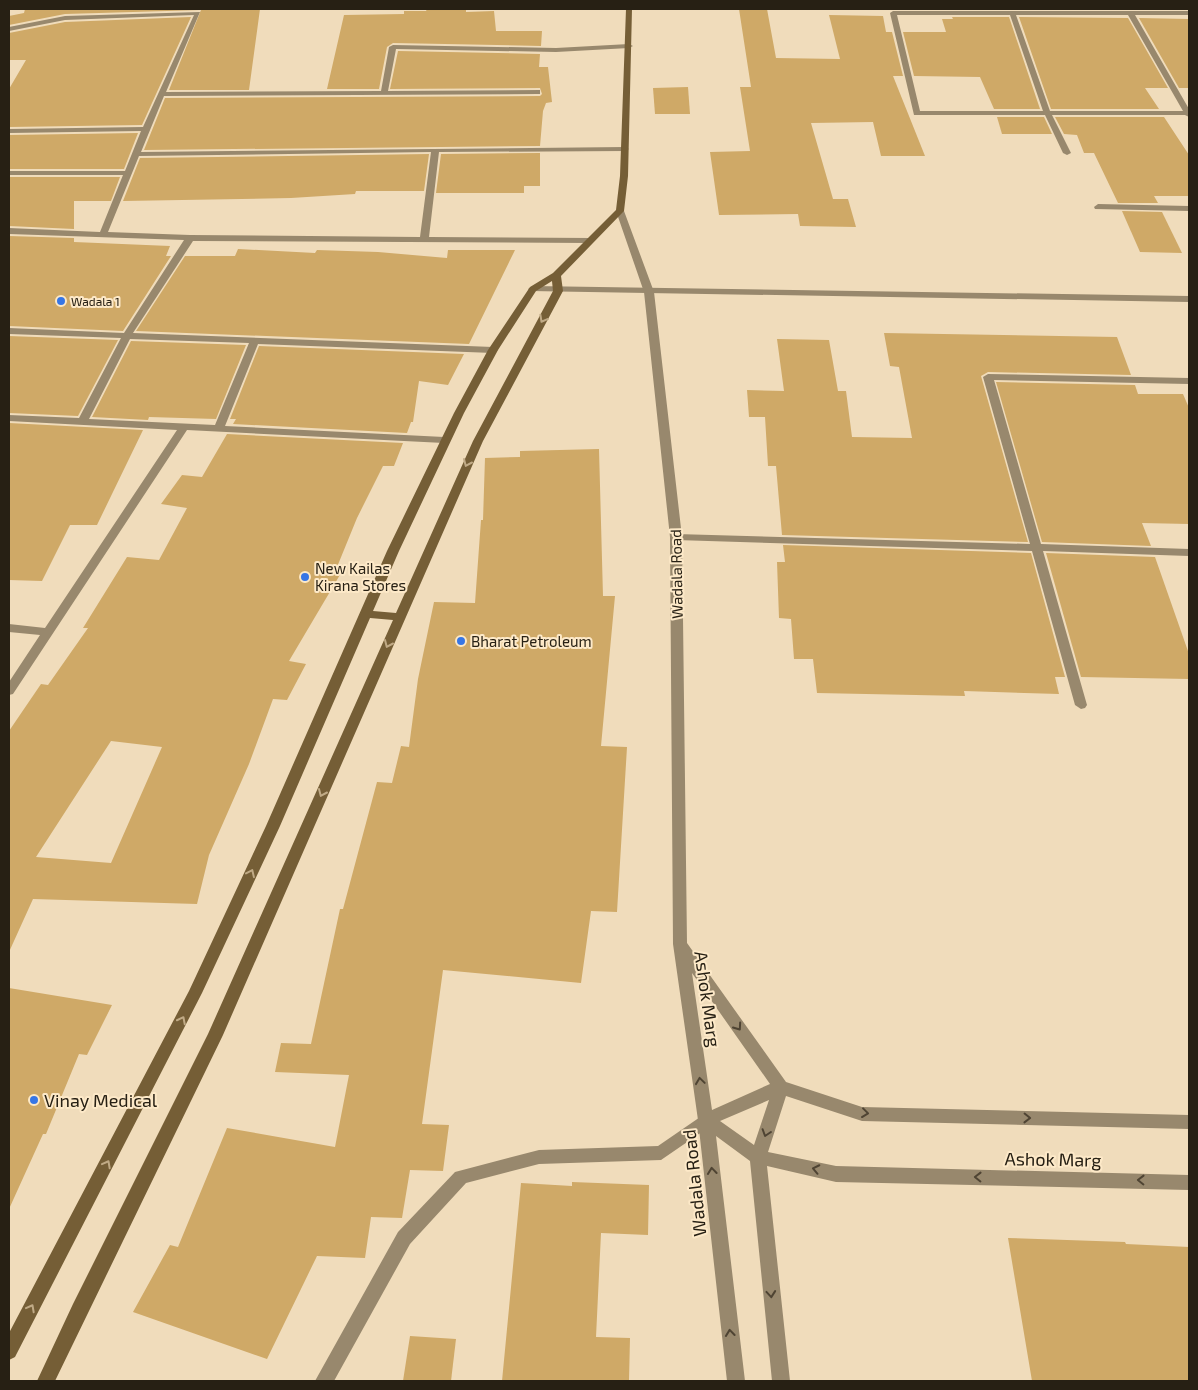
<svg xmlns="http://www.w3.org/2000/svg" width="1198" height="1390" viewBox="0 0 1198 1390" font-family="'Exo 2',sans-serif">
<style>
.building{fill:#cfa967;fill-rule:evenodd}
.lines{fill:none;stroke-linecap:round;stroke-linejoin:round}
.minor{fill:#98886d;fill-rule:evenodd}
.tertiary{fill:#98886d;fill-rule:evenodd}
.secondary{fill:#755e36;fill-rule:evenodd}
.oneway{stroke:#c0aa86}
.oneway2{stroke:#4f4433}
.poi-dot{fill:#3776e5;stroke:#fde9c8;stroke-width:2}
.labels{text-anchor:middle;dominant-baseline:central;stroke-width:4;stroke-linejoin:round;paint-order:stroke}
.far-poi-label{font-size:12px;fill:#272014;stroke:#fde9c8;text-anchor:start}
.poi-label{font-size:15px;fill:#272014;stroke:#fde9c8;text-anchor:start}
.street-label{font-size:15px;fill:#272014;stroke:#fde9c8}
.near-street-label{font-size:18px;fill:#272014;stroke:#fde9c8}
.near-poi-label{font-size:18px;fill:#272014;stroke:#fde9c8;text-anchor:start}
</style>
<rect width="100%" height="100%" fill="#f0dcbb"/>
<g class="building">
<polygon points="25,9 260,9 249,90 169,90 201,10 65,14 9,25 9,16 24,13"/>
<polygon points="427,9 466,9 466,12 494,11 496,31 542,31 541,46 393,43 387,47 379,89 327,89 344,15 404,14 404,11 426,11"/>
<polygon points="739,9 767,9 776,58 840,59 829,15 883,16 886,32 892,32 903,76 893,76 925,156 881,156 873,122 811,123 833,199 848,199 856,227 800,226 798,214 719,215 710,152 750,151 740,87 751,87"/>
<polygon points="191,17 142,125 9,127 9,89 26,60 9,60 9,33 65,22"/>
<polygon points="952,17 1009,17 1040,109 994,109 980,77 914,76 903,32 946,32 942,19 953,19"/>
<polygon points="1019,17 1128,18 1168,88 1145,88 1159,109 1051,109"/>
<polygon points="1139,18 1189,19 1189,88 1179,88"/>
<polygon points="398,51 540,54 539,67 548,67 552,102 546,103 543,111 540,146 144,150 165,98 540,96 542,94 540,88 390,89"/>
<polygon points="688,87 690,114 655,114 653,88"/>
<polygon points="997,117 1044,117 1052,134 1002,134"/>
<polygon points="1055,117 1164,117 1189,155 1189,196 1154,196 1158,203 1118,203 1094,153 1084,153 1077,135 1064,134"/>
<polygon points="138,133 124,169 9,169 9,135"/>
<polygon points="540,153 540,186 524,186 524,193 436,193 441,154"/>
<polygon points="429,154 424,191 356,191 355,194 291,198 123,201 140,158"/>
<polygon points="9,177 120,177 111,201 74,201 74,229 9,226"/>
<polygon points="1122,211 1162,212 1182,253 1140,252"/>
<polygon points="9,236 74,238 74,242 170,246 166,256 171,256 123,331 9,326"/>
<polygon points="238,249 315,253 317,250 378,252 447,258 448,250 515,250 469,344 136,331 185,256 235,256"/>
<polygon points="884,333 1117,337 1131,375 988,372 981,376 1028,542 782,535 776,466 768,466 765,417 749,417 747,390 784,391 777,339 829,340 838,391 846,391 852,437 912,438 899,367 890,366"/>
<polygon points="9,336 118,340 78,416 9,413"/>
<polygon points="131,341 246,345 216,419 149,417 148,420 92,417"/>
<polygon points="259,346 464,354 448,385 419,381 413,422 411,422 407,433 233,424 236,419 230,419"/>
<polygon points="996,382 1135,385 1138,394 1183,394 1189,408 1189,524 1142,523 1151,546 1042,542"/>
<polygon points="9,423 143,430 97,525 70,525 42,581 9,580"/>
<path d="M 227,434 L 403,443 L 394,466 L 383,466 L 357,518 L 337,567 L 344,568 L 289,661 L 306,664 L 287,700 L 273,699 L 249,764 L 209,855 L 197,904 L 33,899 L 9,952 L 9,731 L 41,684 L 48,685 L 88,628 L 83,628 L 127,557 L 159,560 L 187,508 L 161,504 L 182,475 L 202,477 ZM 111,741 L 162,747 L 111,863 L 36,857 Z"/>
<polygon points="599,449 603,596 615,596 601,746 627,747 617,912 591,911 581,983 443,970 422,1124 449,1125 443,1171 410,1170 402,1218 371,1217 365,1258 317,1256 267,1359 133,1312 170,1245 178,1247 227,1128 335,1147 349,1075 275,1072 281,1043 311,1044 340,909 343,909 377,782 392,783 401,746 409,747 418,679 434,602 475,603 481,520 483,520 485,458 520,457 520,451"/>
<polygon points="783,545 1031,553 1065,677 1055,677 1059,694 964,691 965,696 817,693 813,659 794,659 791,619 779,618 777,562 785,562"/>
<polygon points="1046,553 1155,557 1189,654 1189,679 1081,677"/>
<polygon points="9,988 112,1005 87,1055 79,1054 46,1134 43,1134 9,1209"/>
<polygon points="572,1182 649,1185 648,1235 601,1233 596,1337 630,1338 629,1381 502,1381 521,1183 572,1186"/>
<polygon points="1008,1238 1125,1242 1126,1244 1189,1247 1189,1381 1032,1381"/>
<polygon points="410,1336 456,1339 451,1381 403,1381"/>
</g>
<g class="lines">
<g class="minor">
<path d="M 893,11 L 1189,11 L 1189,15 L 1135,15 L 1189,109 L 1189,117 L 1185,115 L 1052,115 L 1071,153 L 1067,155 L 1063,153 L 1045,115 L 914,115 L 890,13 ZM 897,15 L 1010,15 L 1043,111 L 920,111 ZM 1016,15 L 1128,15 L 1183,111 L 1050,111 Z"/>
<path d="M 200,12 L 166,92 L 381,91 L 389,47 L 393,45 L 556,48 L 629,44 L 633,46 L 629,48 L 556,52 L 396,49 L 388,91 L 540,90 L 540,94 L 537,94 L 164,96 L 141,152 L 625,147 L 629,149 L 625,151 L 439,152 L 429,237 L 592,238 L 593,240 L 589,243 L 193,241 L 133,333 L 493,347 L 498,350 L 493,353 L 258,344 L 225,426 L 444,437 L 449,440 L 444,443 L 187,430 L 13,694 L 9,695 L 9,682 L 40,635 L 9,632 L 9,624 L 45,628 L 177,430 L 9,421 L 9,415 L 79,418 L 121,338 L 9,334 L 9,328 L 124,333 L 184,240 L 9,234 L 9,228 L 100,232 L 123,175 L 9,175 L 9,171 L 125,171 L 141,131 L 9,133 L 9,129 L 143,127 L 194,15 L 65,20 L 9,31 L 9,27 L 65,16 ZM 431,152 L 420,237 L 190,235 L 108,232 L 139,156 ZM 130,339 L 249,343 L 215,425 L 89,419 Z"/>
<polygon points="1098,204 1189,206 1189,211 1095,209 1094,207"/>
<polygon points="533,286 1189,296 1189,302 530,291 528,289"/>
<polygon points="988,374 1189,378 1189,384 994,380 1041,544 1189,549 1189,556 1043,551 1087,705 1085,708 1081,709 1075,705 1032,551 676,540 670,537 676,534 1030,544 983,377"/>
<polygon points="706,1113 712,1115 714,1120 712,1125 661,1160 539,1164 466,1183 410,1244 334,1381 315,1381 398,1232 455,1172 539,1150 658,1146"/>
</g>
<path class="tertiary" d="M 620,208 L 624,211 L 654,292 L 682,537 L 687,943 L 786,1082 L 862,1107 L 1189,1115 L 1189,1129 L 862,1121 L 786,1096 L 768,1152 L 836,1166 L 1189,1175 L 1189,1190 L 836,1182 L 767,1166 L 790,1381 L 772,1381 L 750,1161 L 716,1136 L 745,1381 L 727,1381 L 698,1120 L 673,944 L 670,537 L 644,292 L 616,211 ZM 692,973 L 770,1084 L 712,1110 ZM 769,1100 L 754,1145 L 720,1121 Z"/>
<path class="secondary" d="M 626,9 L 632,9 L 628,176 L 624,211 L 561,276 L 563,291 L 483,441 L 223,1035 L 55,1381 L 37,1381 L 73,1304 L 208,1034 L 393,620 L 370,618 L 280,826 L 202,993 L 15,1357 L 9,1360 L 9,1333 L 189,991 L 266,826 L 387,551 L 454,413 L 488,350 L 530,287 L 553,273 L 616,210 L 620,176 ZM 552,281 L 553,291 L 473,441 L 396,613 L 373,611 L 399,551 L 464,413 L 498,350 L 536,291 Z"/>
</g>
<defs><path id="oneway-chevron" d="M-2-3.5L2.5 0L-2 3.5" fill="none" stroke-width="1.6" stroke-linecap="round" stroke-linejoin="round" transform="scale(1.25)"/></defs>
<g class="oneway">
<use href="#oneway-chevron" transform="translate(543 319) rotate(119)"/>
<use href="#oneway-chevron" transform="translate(467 463) rotate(114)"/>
<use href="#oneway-chevron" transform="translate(388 644) rotate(114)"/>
<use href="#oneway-chevron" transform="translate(322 793) rotate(114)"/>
<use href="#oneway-chevron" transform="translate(251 873) rotate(-65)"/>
<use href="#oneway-chevron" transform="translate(182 1020) rotate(-63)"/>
<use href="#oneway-chevron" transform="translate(107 1164) rotate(-62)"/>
<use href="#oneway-chevron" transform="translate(31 1308) rotate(-62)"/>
</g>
<g class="oneway2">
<use href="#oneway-chevron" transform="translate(738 1027) rotate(55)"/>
<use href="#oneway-chevron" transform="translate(700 1081) rotate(-98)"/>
<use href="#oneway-chevron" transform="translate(865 1113) rotate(7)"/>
<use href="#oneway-chevron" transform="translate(1027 1118) rotate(1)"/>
<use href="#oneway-chevron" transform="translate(766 1133) rotate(108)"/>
<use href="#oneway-chevron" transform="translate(816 1169) rotate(-168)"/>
<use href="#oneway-chevron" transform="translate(712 1171) rotate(-96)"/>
<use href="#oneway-chevron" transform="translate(978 1177) rotate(-179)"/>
<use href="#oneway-chevron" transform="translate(1141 1180) rotate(-179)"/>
<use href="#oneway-chevron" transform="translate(771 1294) rotate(85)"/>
<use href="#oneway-chevron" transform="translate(730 1333) rotate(-96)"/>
</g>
<g class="poi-dot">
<circle cx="61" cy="301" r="5"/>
<circle cx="305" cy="577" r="5"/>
<circle cx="461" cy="641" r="5"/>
<circle cx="34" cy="1100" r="5"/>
</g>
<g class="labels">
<g class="far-poi-label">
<text x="71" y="301">Wadala 1</text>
</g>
<g class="poi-label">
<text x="315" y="568">New Kailas<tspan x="315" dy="17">Kirana Stores</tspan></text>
<text x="471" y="641">Bharat Petroleum</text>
</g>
<g class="street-label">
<text transform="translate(676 574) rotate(-91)">Wadala Road</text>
</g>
<g class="near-street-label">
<text transform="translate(708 999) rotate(82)">Ashok Marg</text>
<text transform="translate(1053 1159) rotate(1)">Ashok Marg</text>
<text transform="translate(694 1183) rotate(-96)">Wadala Road</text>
</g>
<g class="near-poi-label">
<text x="44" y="1100">Vinay Medical</text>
</g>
</g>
<rect width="1198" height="1390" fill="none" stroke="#272014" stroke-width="20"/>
</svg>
